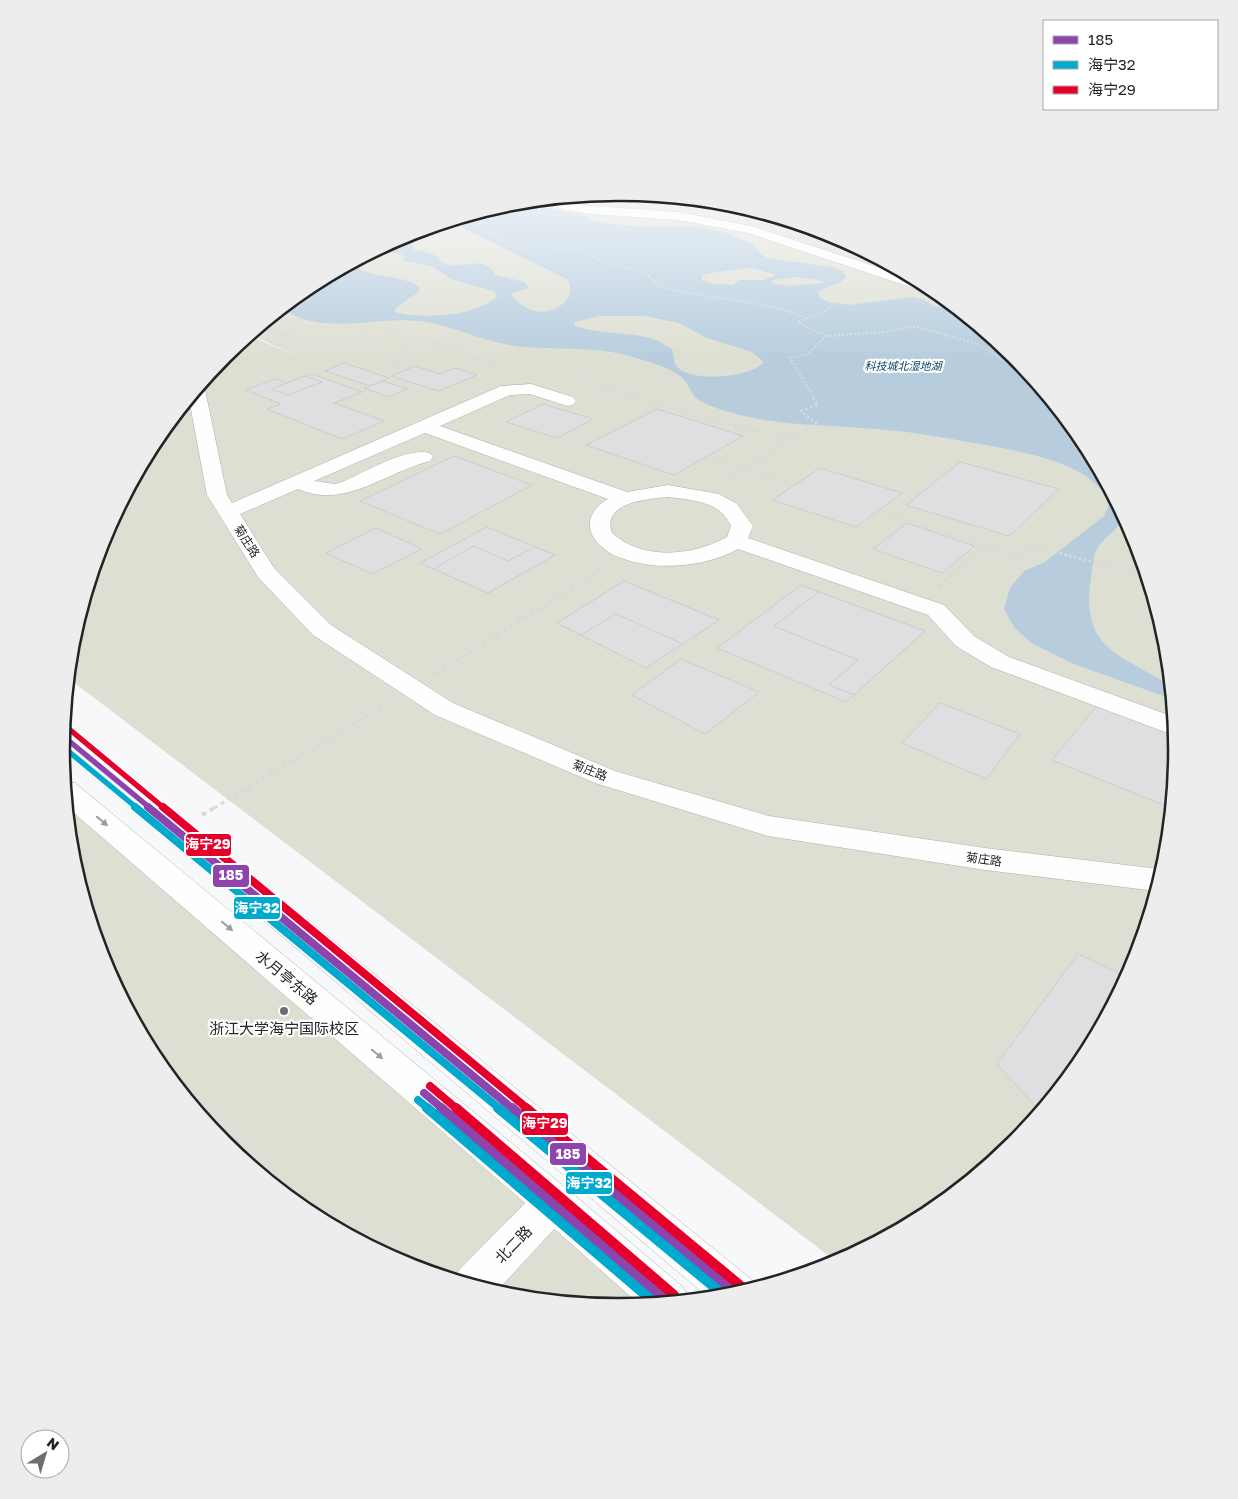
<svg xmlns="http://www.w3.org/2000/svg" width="1238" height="1499" viewBox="0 0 1238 1499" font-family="'Golos Text','Noto Sans SC',sans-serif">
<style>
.green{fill:#dddfd2}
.water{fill:#b7cdde;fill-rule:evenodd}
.building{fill:#dedfe0;stroke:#cdcdcf}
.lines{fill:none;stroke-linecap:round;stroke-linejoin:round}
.minor-casing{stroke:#aeafb1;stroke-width:1}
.major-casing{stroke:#aeafb1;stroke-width:1}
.path-far4{stroke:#d8d9da;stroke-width:1;stroke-dasharray:2 2;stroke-linecap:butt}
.path-far3{stroke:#d8d9da;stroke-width:2;stroke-dasharray:2 2;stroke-linecap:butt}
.path-far2{stroke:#d8d9da;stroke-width:2.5;stroke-dasharray:2.5 2.5;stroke-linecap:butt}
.path-far1{stroke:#d8d9da;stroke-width:3;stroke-dasharray:4 4;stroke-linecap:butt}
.path{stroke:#d8d9da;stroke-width:4;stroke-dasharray:4.5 4.5;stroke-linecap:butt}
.minor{fill:#fefefe;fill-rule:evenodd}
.major{fill:#fefefe;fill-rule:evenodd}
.bus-1-far2-casing{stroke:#fff;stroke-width:9}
.bus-1-far1-casing{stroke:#fff;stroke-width:11}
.bus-1-casing{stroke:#fff;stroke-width:14}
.bus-2-far2-casing{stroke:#fff;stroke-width:9}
.bus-2-far1-casing{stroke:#fff;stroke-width:11}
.bus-2-casing{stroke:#fff;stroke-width:14}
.bus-3-far2-casing{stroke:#fff;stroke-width:9}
.bus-3-far1-casing{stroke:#fff;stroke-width:11}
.bus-3-casing{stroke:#fff;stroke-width:14}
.bus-1-far2{stroke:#8e44ad;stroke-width:5.5}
.bus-1-far1{stroke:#8e44ad;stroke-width:8}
.bus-1{stroke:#8e44ad;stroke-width:10}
.bus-2-far2{stroke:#00a9ce;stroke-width:5.5}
.bus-2-far1{stroke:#00a9ce;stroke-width:8}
.bus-2{stroke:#00a9ce;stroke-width:10}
.bus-3-far2{stroke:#e4002b;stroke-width:5.5}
.bus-3-far1{stroke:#e4002b;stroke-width:8}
.bus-3{stroke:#e4002b;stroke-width:10}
.oneway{fill:#9b9c9c}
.poi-dot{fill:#6d6e70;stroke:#fff;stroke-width:2}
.labels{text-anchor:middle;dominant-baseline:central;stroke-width:4.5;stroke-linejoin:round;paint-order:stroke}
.far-water-label{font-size:11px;font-style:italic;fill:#0a4665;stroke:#fff}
.street-label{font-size:12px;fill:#232425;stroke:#fff}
.near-street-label{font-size:15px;fill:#232425;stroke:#fff}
.near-poi-label{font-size:15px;fill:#232425;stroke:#fff}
.rim{fill:none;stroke:#232425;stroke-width:2.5}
.line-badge{stroke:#fff;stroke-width:2}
.badge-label{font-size:14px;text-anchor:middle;font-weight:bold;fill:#fff}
</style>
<rect width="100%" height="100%" fill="#f7f8fa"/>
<g class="green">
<polygon points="589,195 639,203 669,201 678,198 728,203 833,234 929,286 1014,355 1083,440 1134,536 1166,641 1177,749 1166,859 1134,963 1083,1060 1013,1144 929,1213 837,1262 68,678 72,640 104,536 155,439 225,355 249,335 298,357 250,334 309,286 406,234 510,202"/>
<polygon points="65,784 553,1202 664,1303 619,1307 510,1296 405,1265 309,1213 224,1144 155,1059 104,963 72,858"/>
</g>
<g class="water">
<path d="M 619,192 L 678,198 C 660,209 608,202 589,195 Z"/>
<path d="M 526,201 L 559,211 L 584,215 L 592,220 L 604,223 L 636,226 L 695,226 L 725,232 L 753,245 L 760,253 L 767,258 L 832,267 L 842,271 L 846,277 L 841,282 L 818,291 L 820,298 L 828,302 L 849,305 L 912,297 L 923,299 L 934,306 L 960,311 L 1014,355 L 1083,440 L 1124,517 L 1121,518 C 1117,534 1105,535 1098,547 C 1092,557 1092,574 1090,585 C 1082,652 1126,656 1171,686 L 1172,699 L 1071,663 L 1031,643 L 1014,627 L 1004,609 L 1010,588 L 1024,571 L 1045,562 L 1104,516 L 1109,505 L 1109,497 C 1101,489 1092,480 1083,474 C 1056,458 1022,452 991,446 C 960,441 928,434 897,431 C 848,425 798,427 749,417 C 735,414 708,407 696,398 C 691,393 689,385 684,380 C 674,368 651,363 637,358 C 599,346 563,350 525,347 C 493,345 462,330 432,323 C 383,312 326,339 283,309 L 309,286 L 402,236 L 420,238 L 413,243 L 413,249 C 419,251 430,252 436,256 C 441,260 441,263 448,265 C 462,267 489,256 495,275 L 522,281 L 527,284 L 528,288 L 512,293 L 512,296 C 518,302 524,308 532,310 C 550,317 580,300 567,279 L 448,221 L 510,202 ZM 388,252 L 403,255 L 404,261 L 431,266 L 453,280 L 494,291 L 497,296 C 477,317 421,319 395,312 L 396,308 L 420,291 L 419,287 C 403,274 364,278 355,265 L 363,258 ZM 750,268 L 775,274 L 775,276 L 764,280 L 739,280 L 733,285 L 710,283 L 702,280 L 702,275 C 706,273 741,269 750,268 ZM 796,277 L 824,281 L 822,283 L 789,286 L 772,283 L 773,280 ZM 600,316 L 645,316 L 679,323 L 707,338 L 752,352 L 764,362 C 750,378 693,382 678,368 C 673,364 674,355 672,349 C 665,345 658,340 650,338 C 625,332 600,334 575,326 L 574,322 Z"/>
</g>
<g class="building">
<polygon points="344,363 389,378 370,386 325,371"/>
<polygon points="415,366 440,374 455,368 477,375 438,391 391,376"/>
<polygon points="312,374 362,392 334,403 384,421 342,439 267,409 281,404 246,390 275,379 287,383"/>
<polygon points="305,376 322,382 288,395 271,389"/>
<polygon points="383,381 407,389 389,397 364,388"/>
<polygon points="543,404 593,419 557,438 506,422"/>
<polygon points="657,409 743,436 674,475 586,445"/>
<polygon points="454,456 532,485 440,534 360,501"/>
<polygon points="960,462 1059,489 1009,536 906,505"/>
<polygon points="820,468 902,493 856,527 772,500"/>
<polygon points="907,523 975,546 942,573 873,549"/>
<polygon points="487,527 555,555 488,593 420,563"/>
<polygon points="376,528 422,549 372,574 326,553"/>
<polygon points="473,546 508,561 535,547 555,555 488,593 434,569"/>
<polygon points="624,581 719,620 646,668 557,623"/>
<polygon points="624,581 719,620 683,644 616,614 581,635 557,623"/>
<polygon points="801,585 819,592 925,631 846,702 717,648"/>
<polygon points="819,592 925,631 854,695 829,685 858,660 774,626"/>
<polygon points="681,659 759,692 705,734 632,695"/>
<polygon points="940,703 1020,734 986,779 902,743"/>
<polygon points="1098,705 1175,735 1177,749 1171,808 1052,760"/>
<polygon points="1078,954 1127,977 1083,1060 1040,1111 997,1064"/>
</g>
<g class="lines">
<g class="minor-casing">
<g id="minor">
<polygon points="556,198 569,203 590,206 678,212 751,226 920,281 939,294 931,294 748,233 678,220 590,214 562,209 542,199"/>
<path d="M 531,384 L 573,397 L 576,401 L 573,405 L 567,406 L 530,394 L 510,395 L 440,426 L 627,492 L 668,485 L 719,494 L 737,504 L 753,526 L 748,538 L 944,605 L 974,636 L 1009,657 L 1174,717 L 1175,734 L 1165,732 L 991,667 L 956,646 L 928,615 L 738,549 C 713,563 679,568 651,565 C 638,563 622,560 610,553 C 585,538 582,514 608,499 L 425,433 L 314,481 L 335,484 L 342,482 C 364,473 406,447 430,453 L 433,457 L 430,461 C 386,472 344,510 298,489 L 240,514 L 274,568 L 331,625 L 453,703 L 615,771 L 769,816 L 985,848 L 1159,869 L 1162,870 L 1156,891 L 985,870 L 768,836 L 595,783 L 435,715 L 313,635 L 258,577 L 207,495 L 189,399 L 200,386 L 205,390 L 227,495 L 232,503 L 501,386 ZM 668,497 C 693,500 720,501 731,526 L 727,537 C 692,556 643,561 612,533 C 601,502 648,499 668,497 Z"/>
<polygon points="553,1184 567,1189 573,1202 567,1215 496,1292 455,1280 459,1270 539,1189"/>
</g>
</g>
<g class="major-casing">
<g id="major">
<polygon points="63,728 73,730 751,1279 755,1288 728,1297 709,1298 61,749"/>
<polygon points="64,781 75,783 567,1189 683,1287 689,1300 640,1305 539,1215 67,807"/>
</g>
</g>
<g class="path-far4">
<polyline points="499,206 504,209 474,226 499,238 505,245 518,250 537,254 569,249 584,252 594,257"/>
<polyline points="504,209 536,212"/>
<polyline points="433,243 446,236 491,234"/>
</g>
<g class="path-far3">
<path d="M 592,256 C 607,264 623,266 639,271 C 650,275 657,286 669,289 C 715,300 763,300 807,318"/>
<path d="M 273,315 C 302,330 332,328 364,327 L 368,338"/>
<path d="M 259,327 C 307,348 356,334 406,336 C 428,337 448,349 468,356 C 483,362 500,365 516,369"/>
<polyline points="283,335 299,326"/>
<polyline points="826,336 886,332 914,326 977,344 1010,364 1021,364"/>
<polyline points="390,370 402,364 396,358 412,337"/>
<polyline points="576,380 636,396"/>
<polyline points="813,396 790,358 808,354 826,336 798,322 823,312 846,298 873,291"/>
</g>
<g class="path-far2">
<polyline points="633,395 699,419 755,430 798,435"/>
<polyline points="707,457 794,485"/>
<polyline points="727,481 816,423 801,411 818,405 812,395"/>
<polyline points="879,510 1017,555 1035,547 1143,575"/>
<polyline points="593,575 606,567"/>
<polyline points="952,575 986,546"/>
</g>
<g class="path-far1">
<polyline points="1139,574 1146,576"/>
<polyline points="938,587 953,574"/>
<polyline points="435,674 595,574"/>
<polyline points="214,808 390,702"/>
</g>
<polyline class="path" points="202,815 216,807"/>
<use href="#minor" class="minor"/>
<use href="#major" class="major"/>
<g class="bus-1-far2-casing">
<polyline id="bus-1-far2" points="63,736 150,808"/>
</g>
<g class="bus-1-far1-casing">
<g id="bus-1-far1">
<polyline points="148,807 513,1109"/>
<polyline points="424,1093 443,1109"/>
</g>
</g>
<g class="bus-1-casing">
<g id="bus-1">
<polyline points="441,1108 668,1302"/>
<polyline points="512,1108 736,1294"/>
</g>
</g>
<g class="bus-2-far2-casing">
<polyline id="bus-2-far2" points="62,746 137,808"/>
</g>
<g class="bus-2-far1-casing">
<g id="bus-2-far1">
<polyline points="135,807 500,1109"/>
<polyline points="418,1100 429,1109"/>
</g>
</g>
<g class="bus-2-casing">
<g id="bus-2">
<polyline points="427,1108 656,1304"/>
<polyline points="498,1108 726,1297"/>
</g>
</g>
<g class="bus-3-far2-casing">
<polyline id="bus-3-far2" points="69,729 164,808"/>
</g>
<g class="bus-3-far1-casing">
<g id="bus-3-far1">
<polyline points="163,807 528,1109"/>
<polyline points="430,1086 457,1109"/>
</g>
</g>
<g class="bus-3-casing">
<g id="bus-3">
<polyline points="456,1108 674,1295"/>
<polyline points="526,1108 742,1287"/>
</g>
</g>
<use href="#bus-1-far2" class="bus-1-far2"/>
<use href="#bus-1-far1" class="bus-1-far1"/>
<use href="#bus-1" class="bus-1"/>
<use href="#bus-2-far2" class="bus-2-far2"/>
<use href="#bus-2-far1" class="bus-2-far1"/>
<use href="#bus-2" class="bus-2"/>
<use href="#bus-3-far2" class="bus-3-far2"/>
<use href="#bus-3-far1" class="bus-3-far1"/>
<use href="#bus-3" class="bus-3"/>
</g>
<defs><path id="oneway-solid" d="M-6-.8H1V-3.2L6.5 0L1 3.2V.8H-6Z" transform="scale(1.25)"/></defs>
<g class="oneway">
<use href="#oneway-solid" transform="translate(102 821) rotate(40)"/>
<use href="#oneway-solid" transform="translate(227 926) rotate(40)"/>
<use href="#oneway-solid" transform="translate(377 1054) rotate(40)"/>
</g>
<linearGradient id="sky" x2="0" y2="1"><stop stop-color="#94bee4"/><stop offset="0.42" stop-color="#fbfcfd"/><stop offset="1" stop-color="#fbfcfd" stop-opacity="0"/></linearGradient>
<rect width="1238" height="360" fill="url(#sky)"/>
<circle class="poi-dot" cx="284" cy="1011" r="5"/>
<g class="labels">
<g class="far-water-label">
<text x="903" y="365">科技城北湿地湖</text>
</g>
<g class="street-label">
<text transform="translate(247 541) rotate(57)">菊庄路</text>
<text transform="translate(590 770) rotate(22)">菊庄路</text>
<text transform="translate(984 859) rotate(8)">菊庄路</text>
</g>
<g class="near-street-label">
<text transform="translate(287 977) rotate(40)">水月亭东路</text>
<text transform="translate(513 1244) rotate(-46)">北二路</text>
</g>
<g class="near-poi-label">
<text x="284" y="1028">浙江大学海宁国际校区</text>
</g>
</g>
<path d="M0 0H1238V1499H0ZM618 201H620A548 548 0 0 1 1168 749V750A548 548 0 0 1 620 1298H618A548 548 0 0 1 70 750V749A548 548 0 0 1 618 201Z" fill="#ededee" fill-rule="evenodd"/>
<path class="rim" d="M618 201H620A548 548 0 0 1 1168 749V750A548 548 0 0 1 620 1298H618A548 548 0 0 1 70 750V749A548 548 0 0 1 618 201Z"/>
<g class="line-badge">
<rect x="185" y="833" width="47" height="24" rx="5" fill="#e4002b"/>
<rect x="212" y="864" width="38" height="24" rx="5" fill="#8e44ad"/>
<rect x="233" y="896" width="48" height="24" rx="5" fill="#00a9ce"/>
<rect x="521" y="1112" width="48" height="24" rx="5" fill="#e4002b"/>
<rect x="549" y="1142" width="38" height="24" rx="5" fill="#8e44ad"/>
<rect x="565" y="1171" width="48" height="24" rx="5" fill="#00a9ce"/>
</g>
<g class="badge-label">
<text x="208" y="849">海宁29</text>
<text x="231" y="880">185</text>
<text x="257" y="913">海宁32</text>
<text x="545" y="1128">海宁29</text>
<text x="568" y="1159">185</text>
<text x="589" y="1188">海宁32</text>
</g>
<rect x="1043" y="20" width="175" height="90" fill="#ffffff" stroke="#a7a7a8"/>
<rect x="1053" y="36" width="25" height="8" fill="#8e44ad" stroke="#a7a7a8"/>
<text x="1088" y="45" font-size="15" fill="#232425">185</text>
<rect x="1053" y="61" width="25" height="8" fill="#00a9ce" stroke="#a7a7a8"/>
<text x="1088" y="70" font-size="15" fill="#232425">海宁32</text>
<rect x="1053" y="86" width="25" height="8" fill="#e4002b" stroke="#a7a7a8"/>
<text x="1088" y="95" font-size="15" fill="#232425">海宁29</text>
<g transform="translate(45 1454) rotate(38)"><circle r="24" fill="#ffffff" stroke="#a7a7a8"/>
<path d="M0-4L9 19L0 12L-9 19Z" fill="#6d6e70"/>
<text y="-8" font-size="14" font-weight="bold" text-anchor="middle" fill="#232425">N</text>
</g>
</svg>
